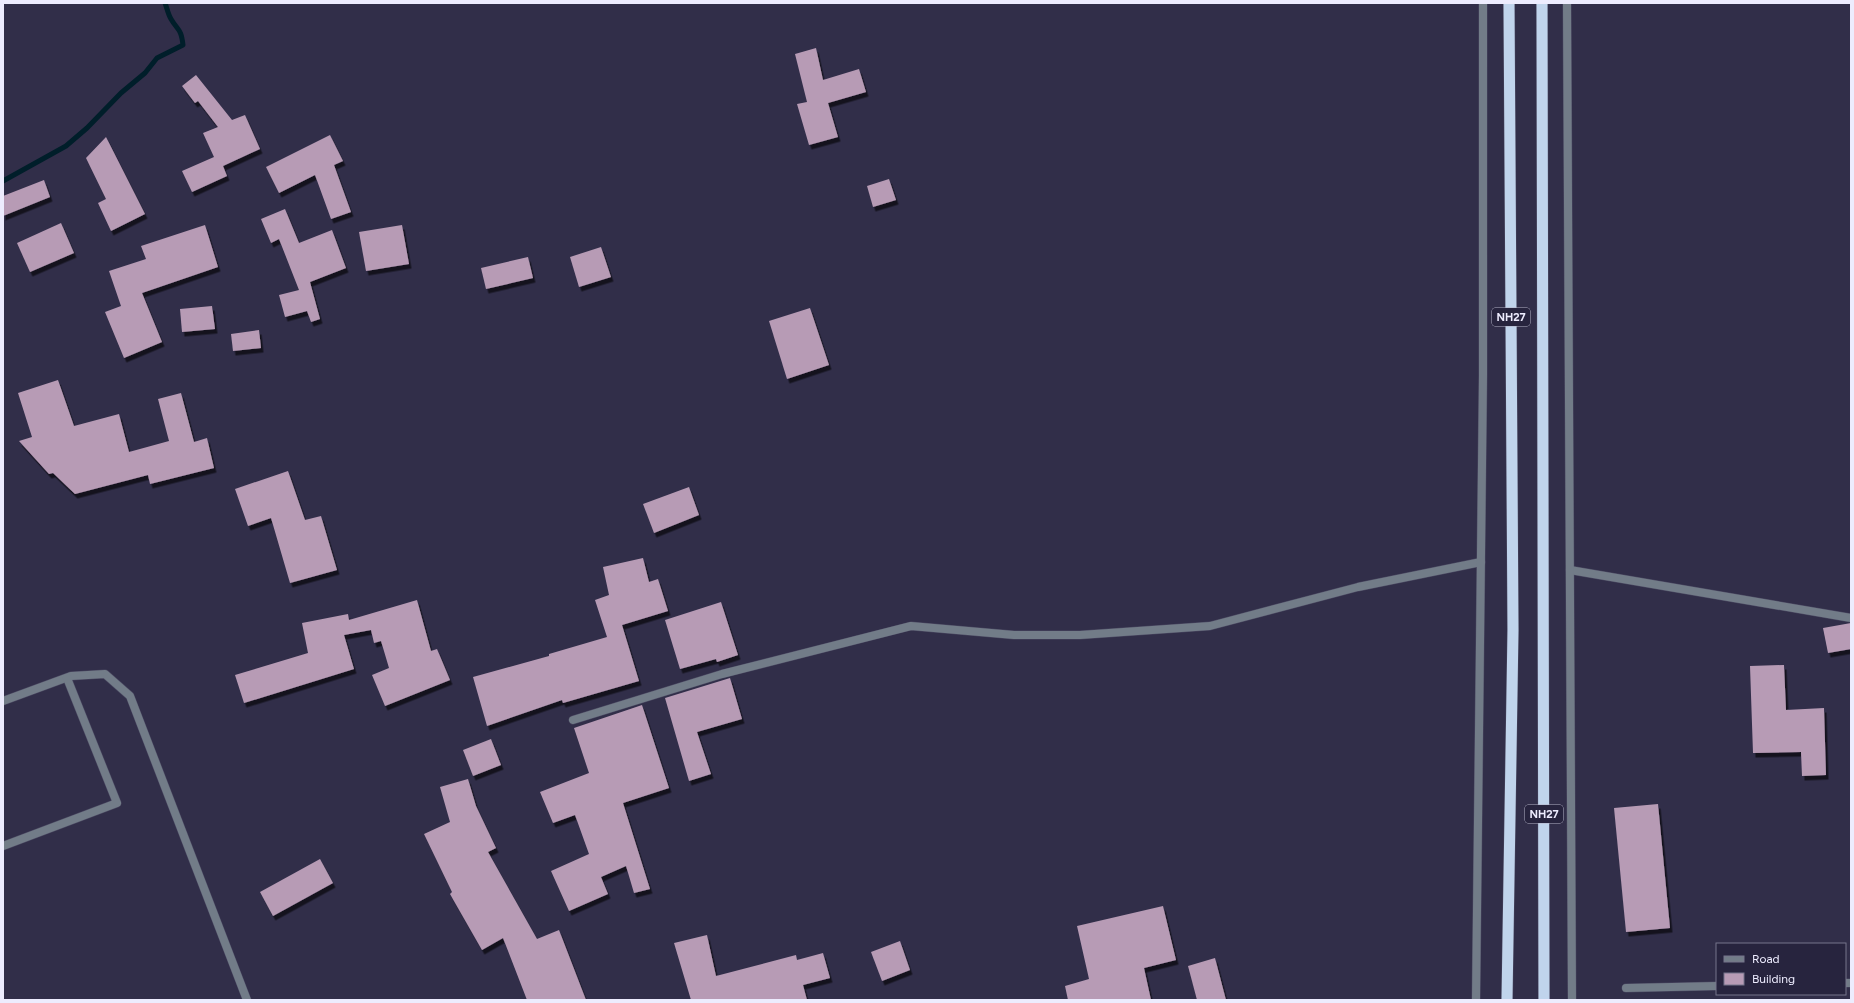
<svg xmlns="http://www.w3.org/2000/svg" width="1854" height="1003" viewBox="0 0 1854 1003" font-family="Figtree,sans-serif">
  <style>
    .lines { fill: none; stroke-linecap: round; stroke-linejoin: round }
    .stream { stroke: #001e2a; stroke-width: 5 }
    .building { fill: #b79bb5; filter: url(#shadow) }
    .minor-casing { stroke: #4b4962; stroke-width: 9 }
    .tertiary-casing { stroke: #4b4962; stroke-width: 9 }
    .trunk-casing { stroke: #4b4962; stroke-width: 12 }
    .minor { stroke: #727c88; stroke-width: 8 }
    .tertiary { stroke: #727c88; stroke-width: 8 }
    .trunk { stroke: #c0d4ec; stroke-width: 11 }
    .labels { text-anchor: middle; stroke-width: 4; stroke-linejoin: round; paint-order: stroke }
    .shield { fill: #27243e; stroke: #b2b0c4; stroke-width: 1 }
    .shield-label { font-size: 11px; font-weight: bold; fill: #edecfe }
  </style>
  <defs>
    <filter id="shadow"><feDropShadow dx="2.5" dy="4.5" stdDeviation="0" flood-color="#0009"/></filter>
  </defs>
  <rect width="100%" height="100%" fill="#312e49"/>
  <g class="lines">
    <path class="stream" d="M3,181L66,146L87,128L121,93L145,73L157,58L183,45C181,28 178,31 171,19C168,14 167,8 165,3"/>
  </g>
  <g class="building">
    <polygon points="816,48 823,80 859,69 866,92 828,103 838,137 809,145 797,104 807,102 795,54"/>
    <polygon points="196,75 232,120 245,115 260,149 223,166 227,176 192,192 182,171 214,157 203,133 218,127 198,101 195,103 182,86"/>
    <polygon points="330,135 343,161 334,165 351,212 331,219 315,175 279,193 266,167"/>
    <polygon points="106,137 145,214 111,231 98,203 106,199 86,158"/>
    <polygon points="889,179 896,200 873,207 867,186"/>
    <polygon points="44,180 50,197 3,216 3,196"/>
    <polygon points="285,209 299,243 332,230 346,268 310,282 320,319 311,322 307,311 285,317 279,295 299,290 279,239 271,243 261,219"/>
    <polygon points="61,223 74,253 30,272 17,243"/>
    <polygon points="205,225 218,267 142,293 162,342 124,358 105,312 121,306 109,271 146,259 141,246"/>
    <polygon points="402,225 409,264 366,271 359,232"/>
    <polygon points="601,247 611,277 579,287 570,257"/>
    <polygon points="528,257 533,278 486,289 481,268"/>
    <polygon points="212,306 215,329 182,332 180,309"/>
    <polygon points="810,308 829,365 787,379 769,321"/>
    <polygon points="259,330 261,348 233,351 231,334"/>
    <polygon points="58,380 74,426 119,414 129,452 169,441 158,399 181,393 194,442 207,438 214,468 150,484 148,475 75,494 53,473 49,474 19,441 32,437 18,393"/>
    <polygon points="288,471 305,520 321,516 337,570 290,583 271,518 248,526 235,489"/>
    <polygon points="689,487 699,515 654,533 643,504"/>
    <polygon points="643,558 649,582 658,579 668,611 622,625 639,681 563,703 562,700 487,726 473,677 549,656 549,654 607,637 595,600 609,595 603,567"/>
    <polygon points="417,600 431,651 437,649 450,680 385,706 372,675 389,668 381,641 374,643 371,630 344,635 354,669 244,703 235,675 308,653 302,623 348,614 349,620"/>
    <polygon points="721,602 738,655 717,662 716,659 680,669 665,620"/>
    <polygon points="1851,623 1851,649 1828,653 1823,628"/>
    <polygon points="1784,665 1786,710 1824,708 1826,775 1802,776 1801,752 1753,753 1750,666"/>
    <polygon points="730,678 742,719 697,732 711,774 689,781 665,698"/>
    <polygon points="642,705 669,788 623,803 650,889 634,893 626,866 601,877 608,894 569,911 551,871 589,854 575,815 553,823 540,792 589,773 574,728"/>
    <polygon points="491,739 501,765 473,776 463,750"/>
    <polygon points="468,779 476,806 496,848 488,852 537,939 559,930 586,1000 527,1000 503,938 482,950 450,894 452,892 424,834 450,822 440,787"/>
    <polygon points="1658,804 1670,928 1626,932 1614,808"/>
    <polygon points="320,859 333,883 273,916 260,892"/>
    <polygon points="1163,906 1176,960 1144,968 1151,1000 1068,1000 1065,986 1089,979 1077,926"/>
    <polygon points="707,935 716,976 796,955 797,960 823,953 830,978 803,985 807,1000 691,1000 674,943"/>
    <polygon points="900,941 910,970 882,981 871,952"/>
    <polygon points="1215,958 1226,1000 1197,1000 1188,966"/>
  </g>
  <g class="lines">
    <defs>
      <g id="minor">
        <polyline points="1570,570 1851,618"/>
        <polyline points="3,701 71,676 105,674 130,696 247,1000"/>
        <polyline points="573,720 722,674 911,626 1014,635 1080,635 1210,626 1358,587 1481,562"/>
        <polyline points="3,846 117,803 67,678"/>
        <polyline points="1845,983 1851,983"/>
        <polyline points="1626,988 1717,986"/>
      </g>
      <g id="tertiary">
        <polyline points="1567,3 1572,1000"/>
        <polyline points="1476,1000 1483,375 1483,3"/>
      </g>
      <g id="trunk">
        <polyline points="1542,3 1544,1000"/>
        <polyline points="1507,1000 1513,630 1509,3"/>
      </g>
    </defs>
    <use href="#minor" class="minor-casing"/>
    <use href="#tertiary" class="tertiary-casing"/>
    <use href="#trunk" class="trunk-casing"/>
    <use href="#minor" class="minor"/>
    <use href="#tertiary" class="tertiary"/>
    <use href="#trunk" class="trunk"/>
  </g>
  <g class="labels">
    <g class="shield">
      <rect x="1492" y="308" width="38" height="18" rx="3"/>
      <rect x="1525" y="805" width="38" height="18" rx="3"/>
    </g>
    <g class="shield-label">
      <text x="1511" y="321">NH27</text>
      <text x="1544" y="818">NH27</text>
    </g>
  </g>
  <rect width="1854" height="1003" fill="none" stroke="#edecfe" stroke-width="8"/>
  <rect x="1716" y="943" width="130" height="52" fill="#27243e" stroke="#76748b"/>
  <rect x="1724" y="956" width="20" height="6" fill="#727c88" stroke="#76748b"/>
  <text x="1752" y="963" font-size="12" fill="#edecfe">Road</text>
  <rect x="1724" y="973" width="20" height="12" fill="#b79bb5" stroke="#76748b"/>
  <text x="1752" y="983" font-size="12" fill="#edecfe">Building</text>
</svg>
